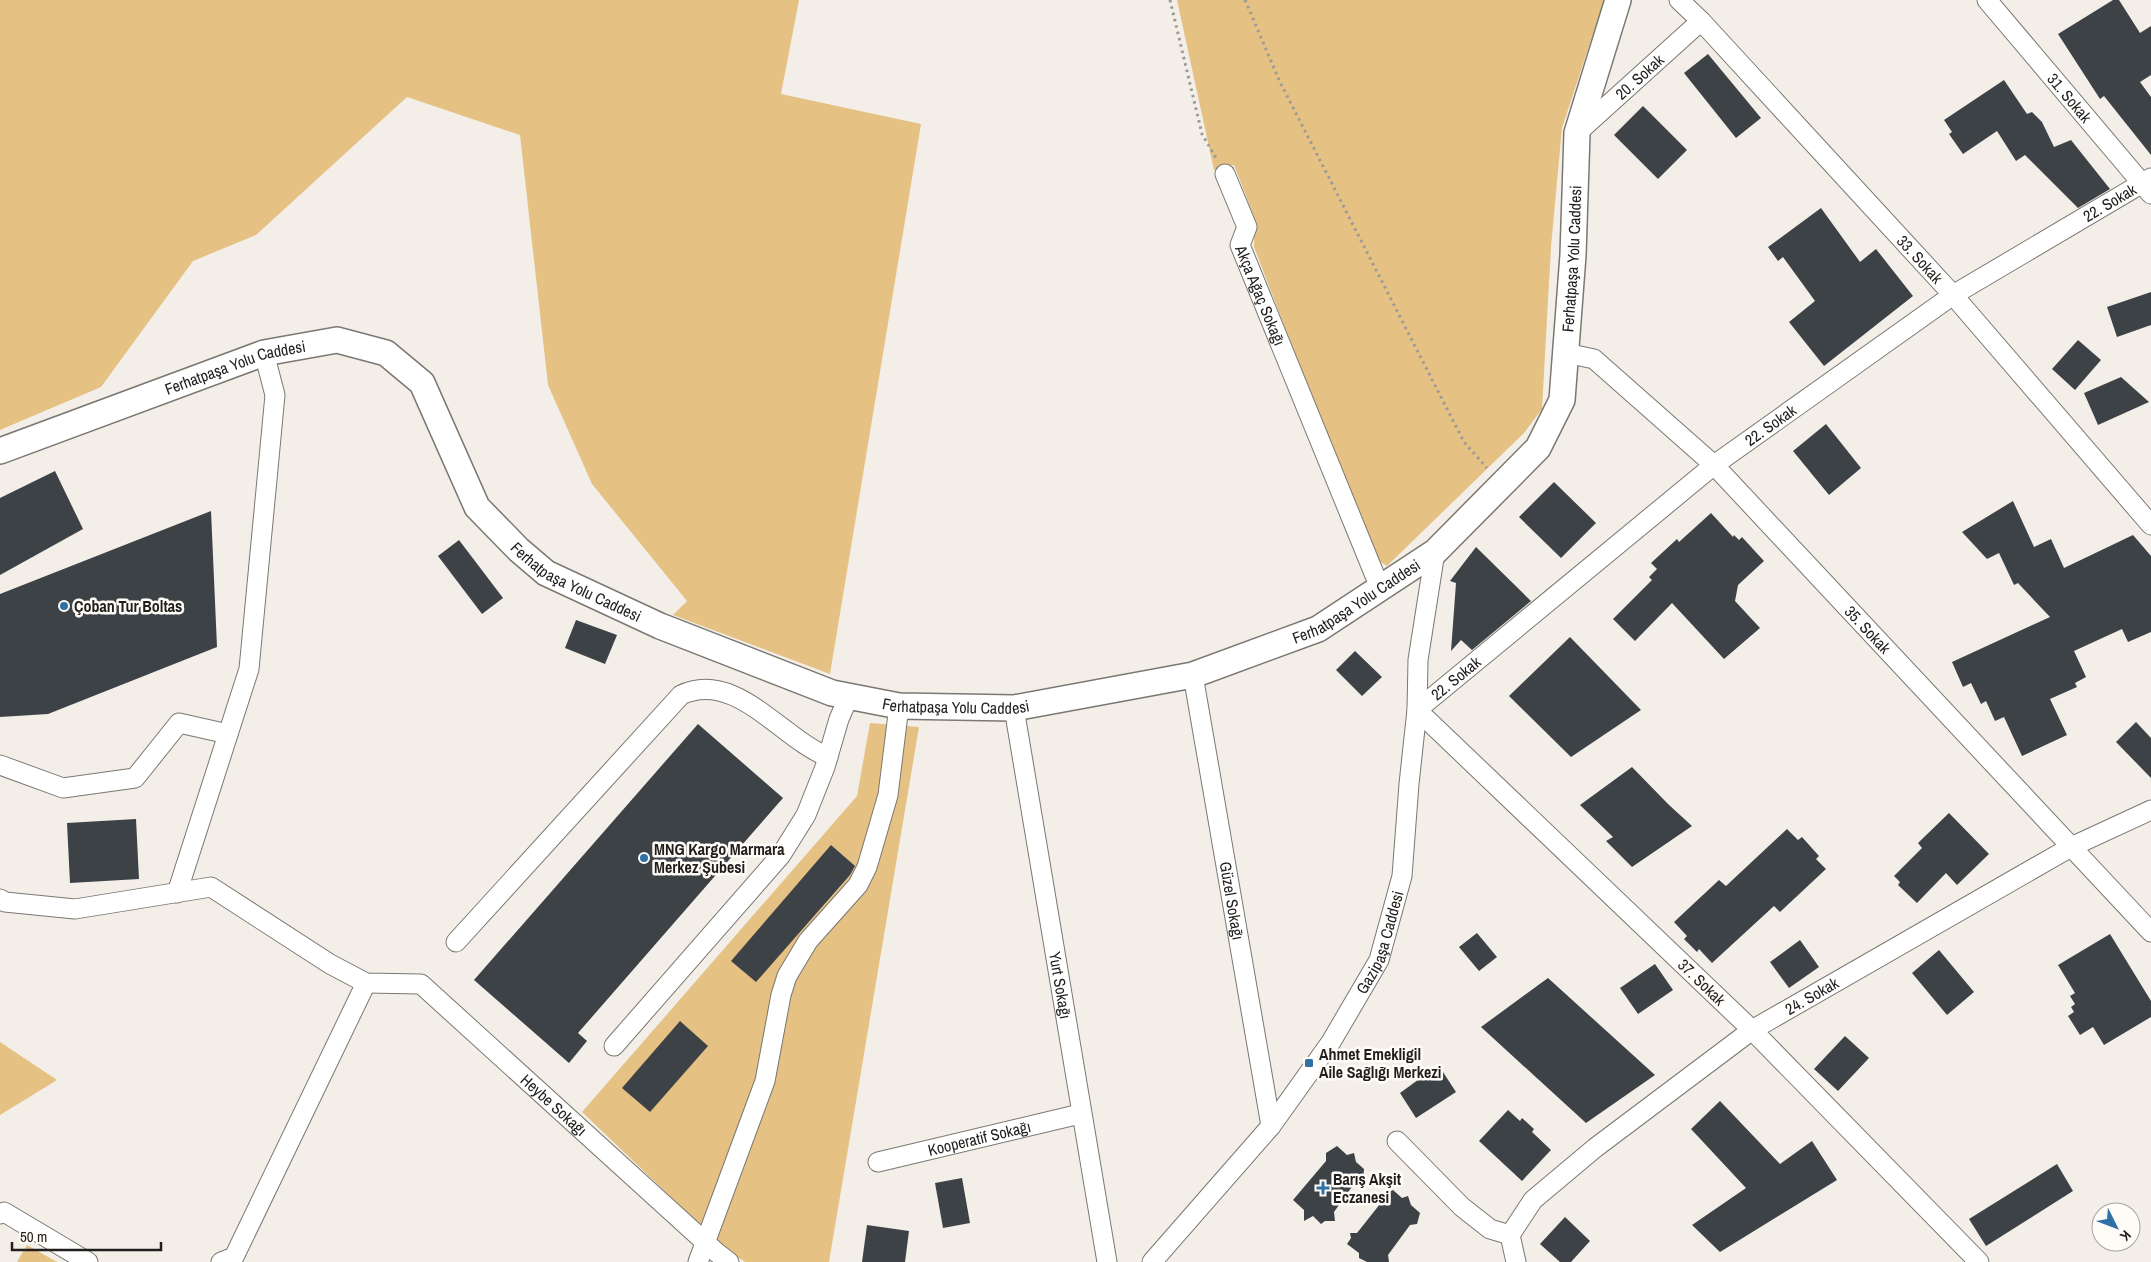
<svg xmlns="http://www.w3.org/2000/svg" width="2151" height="1262" viewBox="0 0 2151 1262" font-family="'Archivo Narrow',sans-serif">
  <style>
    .green { fill: #e5c184 }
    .building { fill: #3d4247 }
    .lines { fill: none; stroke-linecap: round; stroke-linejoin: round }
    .minor-casing { stroke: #7b7771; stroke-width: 21 }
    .major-casing { stroke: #7b7771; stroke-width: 28 }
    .path { stroke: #9d9a95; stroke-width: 3; stroke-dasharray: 2.5 4; stroke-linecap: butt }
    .minor { stroke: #fff; stroke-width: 19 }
    .major { stroke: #fff; stroke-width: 25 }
    .poi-dot { fill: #2f70a6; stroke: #fffcf8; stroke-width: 2 }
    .labels { text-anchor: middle; stroke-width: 5; stroke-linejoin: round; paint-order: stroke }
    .street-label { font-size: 16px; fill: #211f1d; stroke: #fffcf8 }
    .poi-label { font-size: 16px; font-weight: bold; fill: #211f1d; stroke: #fffcf8; text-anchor: start }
  </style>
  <rect width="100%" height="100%" fill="#f3efe8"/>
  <g class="green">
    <polygon points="0,0 799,0 781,94 921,124 830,674 673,615 687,601 592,484 548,385 520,135 407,97 256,235 193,261 101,387 0,430"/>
    <polygon points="1177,0 1604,0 1562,128 1551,247 1542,409 1524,433 1387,566 1373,557 1254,247 1254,217 1234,165 1214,170"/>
    <polygon points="870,723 919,727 829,1262 745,1262 721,1245 582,1112 857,796"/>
    <polygon points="0,1042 57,1080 0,1115"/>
    <polygon points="27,1245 57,1262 17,1262"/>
  </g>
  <g class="building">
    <polygon points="2113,0 2119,0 2140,33 2151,26 2151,75 2140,82 2151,97 2151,155 2104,96 2100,99 2058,34"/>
    <polygon points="1708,54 1761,118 1736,138 1684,73"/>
    <polygon points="2004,80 2027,114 2032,112 2042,122 2054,147 2071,140 2110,189 2078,208 2025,155 2016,161 1997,131 1963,154 1949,134 1952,132 1944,120"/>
    <polygon points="1643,106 1687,150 1658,179 1614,135"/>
    <polygon points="1821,208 1860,262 1876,249 1913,296 1824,366 1789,322 1815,301 1783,257 1778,261 1768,247"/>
    <polygon points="2151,292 2151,325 2117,337 2107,307"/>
    <polygon points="2078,340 2101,360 2075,390 2052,369"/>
    <polygon points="2121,377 2149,402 2098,425 2084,393"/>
    <polygon points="1826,424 1861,468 1829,495 1793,451"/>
    <polygon points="55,471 83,529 0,575 0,498"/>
    <polygon points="1554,482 1596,523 1561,558 1519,517"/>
    <polygon points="2013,501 2034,547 2051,539 2064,568 2133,535 2151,556 2151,632 2128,642 2122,629 2074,651 2086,677 2075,683 2077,687 2050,699 2067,735 2022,756 2004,717 1995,721 1986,701 1981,704 1971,683 1963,687 1952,662 2050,617 2018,583 2014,585 1999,553 1987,559 1962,532"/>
    <polygon points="211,511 217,647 48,714 0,717 0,594"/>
    <polygon points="1711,513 1733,537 1734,535 1739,540 1742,537 1764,561 1738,585 1735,601 1760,628 1724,659 1672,603 1635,641 1613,619 1652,580 1649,577 1657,569 1651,563 1677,539 1679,542"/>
    <polygon points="459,540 503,598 482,614 438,556"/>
    <polygon points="1476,547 1531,601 1472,650 1461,640 1451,651 1456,583 1450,581"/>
    <polygon points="576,620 617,635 605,664 565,648"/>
    <polygon points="1570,637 1641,710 1571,757 1509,696"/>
    <polygon points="1355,651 1382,677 1362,696 1336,670"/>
    <polygon points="2136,722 2151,738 2151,778 2116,742"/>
    <polygon points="698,724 783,798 578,1033 587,1041 569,1063 474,980"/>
    <polygon points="1632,767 1668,804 1692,826 1632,867 1606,841 1613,837 1580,805"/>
    <polygon points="1949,813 1989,854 1957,885 1946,873 1917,903 1898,885 1900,882 1894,876 1922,848 1918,843"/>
    <polygon points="136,819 139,879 70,883 67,823"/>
    <polygon points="1787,829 1798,840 1802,837 1819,856 1816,859 1826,869 1780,912 1774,906 1712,963 1699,949 1697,952 1684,939 1687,936 1674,922 1719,880 1726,886"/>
    <polygon points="831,845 855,866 850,875 756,982 731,961"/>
    <polygon points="1477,933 1497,957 1479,971 1459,947"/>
    <polygon points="2110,934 2151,1001 2151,1017 2104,1045 2093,1027 2080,1035 2068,1016 2074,1012 2071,1007 2075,1004 2070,996 2075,993 2058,965"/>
    <polygon points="1800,940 1819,967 1789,988 1770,962"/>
    <polygon points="1939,950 1974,992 1947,1015 1912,973"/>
    <polygon points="1655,964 1673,990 1638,1014 1620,988"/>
    <polygon points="1548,978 1655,1075 1586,1123 1481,1027"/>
    <polygon points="680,1021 708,1046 650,1112 622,1088"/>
    <polygon points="1845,1036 1869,1058 1838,1091 1814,1069"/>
    <polygon points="1433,1069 1435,1073 1441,1069 1456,1092 1416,1118 1400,1093"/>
    <polygon points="1720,1101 1780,1164 1812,1141 1837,1180 1720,1252 1692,1225 1746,1188 1691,1129"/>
    <polygon points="1508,1110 1520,1121 1522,1118 1534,1129 1532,1132 1551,1150 1522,1181 1479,1141"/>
    <polygon points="1337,1146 1347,1155 1354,1153 1356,1162 1364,1169 1363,1181 1356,1181 1334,1212 1335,1221 1325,1221 1321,1224 1313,1216 1304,1221 1304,1210 1293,1200 1326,1161 1326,1153"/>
    <polygon points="2057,1164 2073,1191 1986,1246 1969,1219"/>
    <polygon points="962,1178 970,1223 943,1228 935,1183"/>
    <polygon points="1393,1190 1402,1198 1408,1196 1411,1205 1420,1213 1417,1224 1410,1225 1388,1255 1389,1262 1367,1262 1359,1258 1359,1253 1347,1244 1351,1238 1350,1233 1357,1233 1380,1204 1380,1196"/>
    <polygon points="1565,1217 1590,1241 1571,1262 1560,1262 1540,1244"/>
    <polygon points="867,1225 909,1231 905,1262 862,1262"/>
  </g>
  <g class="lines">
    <defs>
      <g id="minor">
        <path id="s1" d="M1679,0L1701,21L1953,295L2151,525"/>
        <path id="s2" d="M1987,0L2151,194"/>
        <path id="s3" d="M1577,133L1701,21"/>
        <path id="s4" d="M1225,174L1247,227L1240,245L1380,588"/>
        <path id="s5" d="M1566,353L1594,359L1714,465L2151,932"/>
        <path id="s6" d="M1193,675L1271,1126"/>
        <path id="s7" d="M1014,708L1107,1262"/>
        <polyline points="0,765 63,788 135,778 179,723 228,734"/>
        <polyline points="177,893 249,669 275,395 264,353"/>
        <path id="s8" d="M0,899L5,902L75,909L211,887L330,964L366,983L421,984L716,1252L729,1262"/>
        <path d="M456,942L681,695C735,669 782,739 828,757"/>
        <polyline points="614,1046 781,855 806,815 825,767 839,719 849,696"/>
        <polyline points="1397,1141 1462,1207 1490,1229 1510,1235"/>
        <path id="s9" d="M878,1162L1080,1114"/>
        <polyline points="0,1214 4,1212 88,1262"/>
        <path id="s10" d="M1510,1235L1533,1200L1595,1148L1752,1030L2071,847L2151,810"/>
        <polyline points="1510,1235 1516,1262"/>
        <polyline points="221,1262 234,1257 366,983"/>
        <polyline points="698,1262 765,1081 781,995 787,976 808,941 858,885 867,867 888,795 899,706"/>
        <path id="s11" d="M1152,1262L1271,1126L1331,1042L1379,960L1402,876L1409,784L1417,710L1418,660L1435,552"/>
        <path id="s12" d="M1979,1262L1752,1030L1417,710L1714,465L1953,295L2151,178"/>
      </g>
      <g id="major">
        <path id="s13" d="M0,451L264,353L337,340L386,353L422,383L477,507L519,550L546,573L660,626L832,693L899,706L1014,708L1193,675L1318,629L1435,552L1538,448L1562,400L1573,255L1577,133L1618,0"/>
      </g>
    </defs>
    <use href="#minor" class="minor-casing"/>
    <use href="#major" class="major-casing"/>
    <g class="path">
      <polyline points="1170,0 1202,134 1216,158"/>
      <polyline points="1245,0 1280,82 1464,442 1487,468"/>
    </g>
    <use href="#minor" class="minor"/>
    <use href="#major" class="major"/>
  </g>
  <g class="poi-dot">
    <circle cx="64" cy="606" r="5"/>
    <circle cx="644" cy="858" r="5"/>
    <rect x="1304" y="1058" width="10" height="10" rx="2.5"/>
    <path d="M1320.5 1180.5h5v5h5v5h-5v5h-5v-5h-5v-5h5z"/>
  </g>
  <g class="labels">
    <g class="street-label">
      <text dy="6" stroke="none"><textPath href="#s3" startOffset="84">20. Sokak</textPath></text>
      <text dy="6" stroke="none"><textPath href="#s2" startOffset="128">31. Sokak</textPath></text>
      <text dy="6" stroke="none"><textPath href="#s12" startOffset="1648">22. Sokak</textPath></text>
      <text dy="6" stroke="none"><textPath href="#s13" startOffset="1975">Ferhatpaşa Yolu Caddesi</textPath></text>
      <text dy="6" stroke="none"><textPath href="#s1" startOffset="354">33. Sokak</textPath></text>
      <text dy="6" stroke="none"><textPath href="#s4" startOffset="131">Akça Ağaç Sokağı</textPath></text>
      <text dy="6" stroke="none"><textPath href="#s13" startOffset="250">Ferhatpaşa Yolu Caddesi</textPath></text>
      <text dy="6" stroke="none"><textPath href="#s12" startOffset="1242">22. Sokak</textPath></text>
      <text dy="6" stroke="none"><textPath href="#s13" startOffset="715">Ferhatpaşa Yolu Caddesi</textPath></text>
      <text dy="6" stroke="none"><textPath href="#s13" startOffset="1540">Ferhatpaşa Yolu Caddesi</textPath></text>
      <text dy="6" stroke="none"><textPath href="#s5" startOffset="414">35. Sokak</textPath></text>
      <text dy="6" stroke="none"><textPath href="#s12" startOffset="838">22. Sokak</textPath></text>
      <text dy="6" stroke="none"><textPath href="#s13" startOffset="1120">Ferhatpaşa Yolu Caddesi</textPath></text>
      <text dy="6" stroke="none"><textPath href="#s6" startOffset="229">Güzel Sokağı</textPath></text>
      <text dy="6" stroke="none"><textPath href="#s11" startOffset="396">Gazipaşa Caddesi</textPath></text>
      <text transform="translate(1702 982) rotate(44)" y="6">37. Sokak</text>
      <text dy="6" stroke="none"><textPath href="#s7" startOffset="281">Yurt Sokağı</textPath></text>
      <text dy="6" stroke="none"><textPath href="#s10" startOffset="388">24. Sokak</textPath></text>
      <text dy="6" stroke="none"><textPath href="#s8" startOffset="631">Heybe Sokağı</textPath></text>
      <text dy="6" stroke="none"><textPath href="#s9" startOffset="104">Kooperatif Sokağı</textPath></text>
    </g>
    <g class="poi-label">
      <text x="74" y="612">Çoban Tur Boltas</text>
      <text x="654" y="855">MNG Kargo Marmara<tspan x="654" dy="18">Merkez Şubesi</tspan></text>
      <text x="1319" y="1060">Ahmet Emekligil<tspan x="1319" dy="18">Aile Sağlığı Merkezi</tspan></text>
      <text x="1333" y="1185">Barış Akşit<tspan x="1333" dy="18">Eczanesi</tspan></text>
    </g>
  </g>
  <g transform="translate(2116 1227) rotate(132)"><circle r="24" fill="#fffcf8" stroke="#a6a4a0"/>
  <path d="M0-4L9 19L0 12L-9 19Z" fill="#2f70a6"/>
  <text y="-8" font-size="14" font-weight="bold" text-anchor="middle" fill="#211f1d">K</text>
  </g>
  <path d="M12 1242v8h149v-8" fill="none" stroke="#211f1d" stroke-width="2.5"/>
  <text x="20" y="1242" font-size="15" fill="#211f1d" stroke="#fffcf8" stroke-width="4" paint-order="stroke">50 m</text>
</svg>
